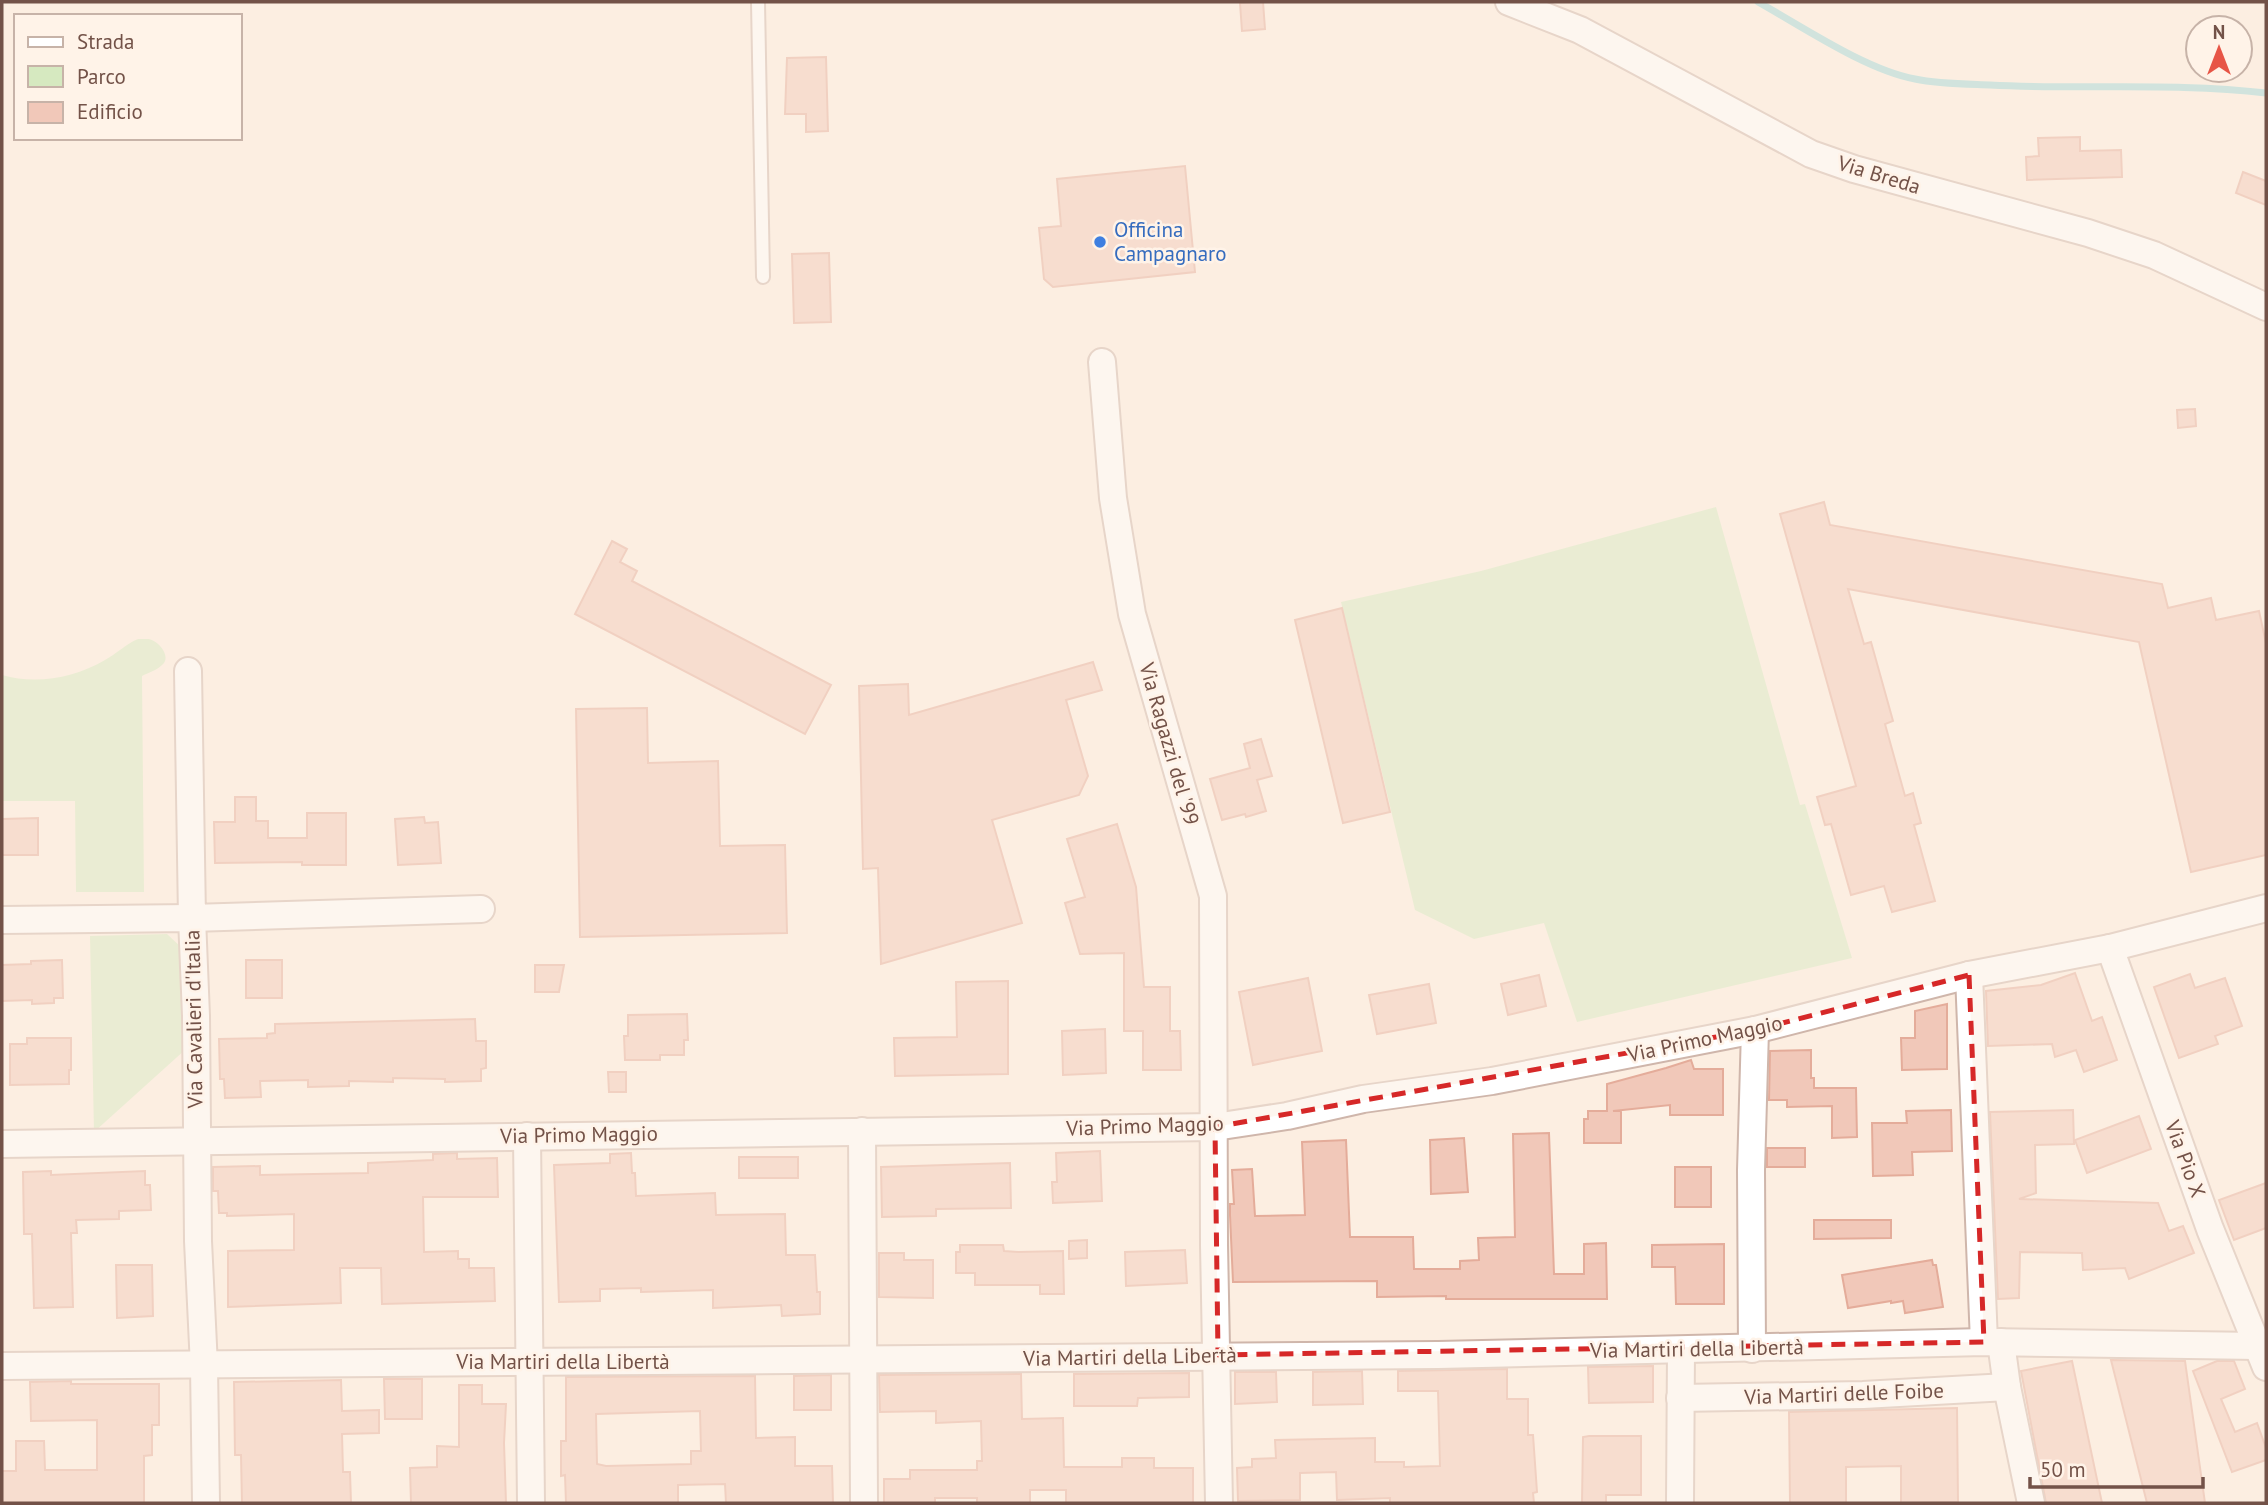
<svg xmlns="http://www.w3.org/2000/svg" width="2268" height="1505" viewBox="0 0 2268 1505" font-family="'PT Sans',sans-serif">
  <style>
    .green { fill: #d6e9c0 }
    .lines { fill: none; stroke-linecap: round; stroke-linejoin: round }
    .stream { stroke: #9dd6d7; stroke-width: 7 }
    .building { fill: #f1c8b9; stroke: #e4ac9a; stroke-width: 2; fill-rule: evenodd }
    .service-casing { stroke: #cfb6ab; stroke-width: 16 }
    .minor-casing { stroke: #cfb6ab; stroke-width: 30 }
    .service { stroke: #fff; stroke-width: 12 }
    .minor { stroke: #fff; stroke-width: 26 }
    .marked { fill: none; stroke: #d62828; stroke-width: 5; stroke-dasharray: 14 9; stroke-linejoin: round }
    .shop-dot { fill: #3f7fe0; stroke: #fff3e8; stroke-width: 2.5 }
    .labels { text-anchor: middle; stroke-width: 5; stroke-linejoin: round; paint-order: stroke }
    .street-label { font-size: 21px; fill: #735248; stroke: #fff3e8 }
    .shop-label { font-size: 21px; fill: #366cbe; stroke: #fff3e8; text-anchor: start }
  </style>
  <rect width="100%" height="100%" fill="#fceee1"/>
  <g class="green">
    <polygon points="1716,507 1800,805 1805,804 1852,958 1577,1022 1544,923 1474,939 1415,910 1341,602 1481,571"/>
    <path d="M138,639C141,639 145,639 149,639C159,641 172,657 162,665C157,670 148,673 142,676L144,892H76L75,801H2V675C36,685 74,678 105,660C116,654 126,644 138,639Z"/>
    <polygon points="167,934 183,949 186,1049 94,1132 90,936"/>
  </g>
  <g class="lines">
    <path class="stream" d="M1758,2C1803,27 1866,70 1915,79C1939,84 1965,84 1990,85C2082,90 2174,82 2266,93"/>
  </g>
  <g class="building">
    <polygon points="1251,2 1263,2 1265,29 1242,31 1240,3"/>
    <polygon points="826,57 828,131 806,132 806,114 785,114 787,58"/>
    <polygon points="2080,137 2080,151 2121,150 2122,177 2027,180 2026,157 2039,156 2038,138"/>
    <polygon points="1185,166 1195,272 1053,287 1044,279 1039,228 1061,226 1057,179"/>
    <polygon points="2243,172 2266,181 2266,205 2236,193"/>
    <polygon points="829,253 831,322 794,323 792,254"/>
    <polygon points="2195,409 2196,426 2178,428 2177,410"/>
    <polygon points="1824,502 1830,525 2162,584 2168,608 2211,598 2216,620 2259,611 2266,643 2266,855 2191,872 2139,642 1848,589 1864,644 1871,642 1893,721 1885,724 1905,796 1913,793 1921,823 1914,825 1935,901 1892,912 1884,886 1851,895 1831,824 1825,825 1817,797 1856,786 1780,514"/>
    <polygon points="612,541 627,549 620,562 637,571 632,581 831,685 805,734 575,614"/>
    <polygon points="1342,608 1390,812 1343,823 1295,620"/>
    <polygon points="1093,662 1102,690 1066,700 1088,776 1079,795 992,820 1022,923 881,964 878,868 863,869 859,686 908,684 909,715"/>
    <polygon points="647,708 648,763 718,761 720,846 785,845 787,933 580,937 576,709"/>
    <polygon points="1261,739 1272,776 1257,780 1266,811 1246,817 1245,814 1222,820 1210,779 1250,768 1244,744"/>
    <polygon points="235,797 256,797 256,821 268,821 268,838 307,838 307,813 346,813 346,865 302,865 302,862 215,863 214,822 235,822"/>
    <polygon points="424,817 425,823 438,822 441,863 398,865 395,819"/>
    <polygon points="38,818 38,855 2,855 2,819"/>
    <polygon points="1117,824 1136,887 1144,987 1170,987 1170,1031 1180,1031 1181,1070 1143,1070 1143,1031 1124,1031 1124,953 1080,954 1065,903 1085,897 1067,839"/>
    <polygon points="62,960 63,998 54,998 54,1003 32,1004 32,1000 2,1001 2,965 31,964 31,961"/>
    <rect x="246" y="960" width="36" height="38"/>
    <polygon points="535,965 564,965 559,992 535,992"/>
    <polygon points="2075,973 2092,1021 2102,1017 2117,1060 2084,1072 2076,1050 2055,1057 2052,1044 1988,1046 1986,991 2041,985"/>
    <polygon points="2190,974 2195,988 2225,978 2242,1026 2215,1036 2218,1044 2179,1058 2154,987"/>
    <polygon points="1539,975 1546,1006 1508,1015 1501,984"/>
    <polygon points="1308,978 1322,1051 1253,1065 1239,992"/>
    <polygon points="1008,981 1008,1074 895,1076 894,1038 957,1037 956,982"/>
    <polygon points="1429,984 1436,1023 1377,1034 1369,995"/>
    <polygon points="1947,1004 1947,1069 1902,1070 1901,1038 1915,1038 1915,1011"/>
    <polygon points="687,1014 688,1040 684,1040 684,1055 660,1055 660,1060 625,1060 624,1036 628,1036 628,1015"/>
    <polygon points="475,1019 476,1041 486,1041 486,1068 481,1069 481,1081 445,1082 445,1079 393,1078 393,1082 349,1081 349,1086 308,1087 308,1080 260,1081 261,1097 225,1098 224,1079 220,1079 219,1039 267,1038 267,1034 275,1033 275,1024"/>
    <polygon points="1105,1029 1106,1073 1063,1075 1062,1031"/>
    <polygon points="27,1038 71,1038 71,1070 69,1070 69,1084 10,1085 10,1044 27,1044"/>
    <polygon points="1811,1050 1811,1078 1814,1078 1814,1088 1856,1088 1857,1137 1832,1138 1832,1106 1787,1107 1787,1100 1769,1100 1770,1051"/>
    <polygon points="1691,1060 1694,1069 1723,1069 1723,1115 1670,1115 1670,1105 1613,1111 1621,1111 1621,1143 1584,1143 1584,1119 1588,1119 1588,1111 1607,1111 1607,1084 1666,1068"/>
    <polygon points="608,1072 626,1072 626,1092 609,1092"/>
    <polygon points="1951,1110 1952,1151 1912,1152 1913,1175 1873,1176 1872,1123 1907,1123 1906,1111"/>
    <polygon points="2073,1110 2074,1144 2035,1145 2036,1193 2019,1199 2158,1203 2169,1231 2183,1226 2194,1253 2129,1279 2125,1268 2083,1270 2082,1253 2020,1252 2019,1298 1998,1299 1990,1112"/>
    <polygon points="2139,1116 2151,1149 2087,1173 2075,1140"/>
    <polygon points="1549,1133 1554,1274 1584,1274 1584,1244 1606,1243 1607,1299 1446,1299 1446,1296 1377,1297 1377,1281 1233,1282 1230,1215 1230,1204 1234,1204 1232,1170 1252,1169 1255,1216 1305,1215 1302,1142 1346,1140 1350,1237 1413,1237 1414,1269 1460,1269 1460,1261 1479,1260 1478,1238 1515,1237 1513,1134"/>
    <polygon points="1464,1138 1468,1192 1431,1194 1430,1140"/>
    <rect x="1767" y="1148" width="38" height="19"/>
    <polygon points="1100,1151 1102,1201 1053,1203 1052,1182 1057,1182 1056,1153"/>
    <polygon points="457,1153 457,1159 497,1158 498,1197 423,1197 424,1252 458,1251 458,1259 469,1259 469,1268 494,1268 495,1301 382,1304 381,1268 340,1268 341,1303 228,1307 228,1251 294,1250 294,1214 227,1216 227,1213 219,1213 218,1191 213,1191 213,1167 260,1166 260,1175 368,1173 368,1163 433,1160 433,1154"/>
    <polygon points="631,1153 632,1173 635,1173 636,1196 715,1193 716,1215 785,1214 786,1255 815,1255 817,1292 820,1292 820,1314 782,1316 781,1305 713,1308 713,1290 641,1292 641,1288 600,1289 600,1301 559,1302 554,1165 610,1163 610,1154"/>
    <rect x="739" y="1157" width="59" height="21"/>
    <polygon points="1010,1163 1011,1208 936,1209 936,1216 882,1217 881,1167"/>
    <rect x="1675" y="1167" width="36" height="40"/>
    <polygon points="51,1171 51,1175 145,1171 145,1185 150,1185 151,1210 119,1211 119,1219 76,1220 77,1233 71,1233 73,1307 34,1308 32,1234 24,1234 23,1172"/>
    <polygon points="2266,1183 2266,1228 2234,1240 2219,1200"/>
    <polygon points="1814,1220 1891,1220 1891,1238 1814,1239"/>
    <polygon points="1087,1240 1087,1258 1069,1259 1069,1241"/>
    <polygon points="1724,1244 1724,1304 1676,1304 1675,1267 1652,1267 1652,1245"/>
    <polygon points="960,1245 1003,1245 1004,1251 1018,1252 1063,1251 1064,1294 1040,1294 1040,1285 975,1285 975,1273 956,1273 956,1252 960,1252"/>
    <polygon points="1185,1250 1187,1283 1126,1286 1125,1252"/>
    <polygon points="879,1253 904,1253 904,1260 933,1260 933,1298 879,1297"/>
    <polygon points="1932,1260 1933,1265 1936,1265 1943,1307 1905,1313 1903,1301 1891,1303 1891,1301 1848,1308 1842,1275"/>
    <polygon points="116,1265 152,1265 153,1316 117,1318"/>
    <polygon points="2111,1360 2185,1361 2205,1503 2147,1503"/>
    <polygon points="2072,1361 2102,1503 2046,1503 2021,1371"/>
    <polygon points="2217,1361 2234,1361 2245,1389 2221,1399 2235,1432 2257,1423 2266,1448 2266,1460 2232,1472 2193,1371"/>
    <polygon points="1653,1366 1653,1402 1589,1403 1588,1367"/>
    <polygon points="1507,1369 1507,1399 1528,1399 1528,1435 1533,1435 1537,1492 1533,1493 1534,1503 1390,1503 1390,1498 1337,1500 1336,1472 1300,1473 1300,1500 1238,1501 1237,1468 1252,1467 1252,1459 1276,1458 1275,1440 1375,1438 1375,1462 1404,1462 1404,1467 1440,1466 1438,1391 1398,1391 1398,1371"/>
    <polygon points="1362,1371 1363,1404 1313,1405 1313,1372"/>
    <polygon points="1235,1372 1276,1372 1277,1402 1235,1404"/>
    <polygon points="1189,1373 1189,1397 1138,1398 1137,1406 1074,1406 1074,1374"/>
    <polygon points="1021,1374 1022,1419 1063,1418 1064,1467 1122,1467 1122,1458 1154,1458 1154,1468 1193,1468 1193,1503 1066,1503 1066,1490 1030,1490 1030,1503 977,1503 977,1498 935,1498 935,1503 884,1503 884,1479 910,1479 910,1470 977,1470 977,1461 982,1461 981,1421 936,1423 936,1411 880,1412 879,1375"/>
    <polygon points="831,1375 831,1410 794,1410 794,1376"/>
    <path d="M755,1376L756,1438L795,1437V1466H832L833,1503H726L725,1484L678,1485V1503H566L565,1475L561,1476V1441H566V1377ZM700,1411L701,1451H691V1464L606,1466L597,1464L596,1414Z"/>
    <polygon points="384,1379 422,1379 422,1419 385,1419"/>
    <polygon points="341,1380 342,1411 379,1410 379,1433 342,1434 343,1472 350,1472 351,1503 242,1503 241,1455 235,1455 234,1382"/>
    <polygon points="71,1381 71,1384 159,1384 159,1425 152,1425 152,1455 144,1456 144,1503 2,1503 2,1471 16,1471 16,1441 44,1441 45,1470 97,1470 97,1420 31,1421 30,1382"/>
    <polygon points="459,1385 482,1385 482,1404 506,1404 504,1443 506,1503 411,1503 410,1468 437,1467 437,1446 459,1447"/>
    <polygon points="1957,1408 1958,1502 1901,1503 1901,1466 1846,1467 1846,1503 1790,1503 1789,1412"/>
    <polygon points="1589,1436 1641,1436 1641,1495 1606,1495 1606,1503 1582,1503 1583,1437"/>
  </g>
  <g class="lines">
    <defs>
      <polyline id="service" points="758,2 763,277"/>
      <g id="minor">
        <polyline points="1509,2 1580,30 1811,154 1854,169 2088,233 2154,255 2266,307"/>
        <polyline points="1102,362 1113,498 1132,614 1213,896 1214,1245 1219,1503"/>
        <polyline points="188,671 192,918 481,909"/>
        <polyline points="2,920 192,918 196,1016 198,1241 204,1366 206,1503"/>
        <polyline points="2110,948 2210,1229 2266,1367"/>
        <polyline points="1969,975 1984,1342"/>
        <polyline points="862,1131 864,1503"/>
        <polyline points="527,1136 531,1503"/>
        <polyline points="2,1144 1215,1127 1287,1116 1363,1099 1492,1081 1755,1030 1969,975 2110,948 2266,908"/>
        <polyline points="2001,1342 2007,1387 2031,1503"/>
        <polyline points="1752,1349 1751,1170 1755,1030"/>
        <polyline points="2,1366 1438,1355 1984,1342 2258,1346"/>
        <polyline points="1680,1398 1863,1395 2007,1387"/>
        <polyline points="1680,1503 1681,1350"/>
      </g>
    </defs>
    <use href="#service" class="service-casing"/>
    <use href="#minor" class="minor-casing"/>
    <use href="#service" class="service"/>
    <use href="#minor" class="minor"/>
  </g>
  <path d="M0 0H2268V1505H0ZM1969,975L1984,1342L1218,1355L1215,1127L1755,1030Z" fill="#fceee1" fill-opacity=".55" fill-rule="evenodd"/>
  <path class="marked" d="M1969,975L1984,1342L1218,1355L1215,1127L1755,1030Z"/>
  <circle class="shop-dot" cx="1100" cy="242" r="7"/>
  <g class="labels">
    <g class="street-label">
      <text transform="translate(1879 175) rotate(17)" y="7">Via Breda</text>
      <text transform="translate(1169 744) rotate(74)" y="7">Via Ragazzi del '99</text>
      <text transform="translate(194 1019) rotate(-91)" y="7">Via Cavalieri d'Italia</text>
      <text transform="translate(1705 1039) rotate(-12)" y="7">Via Primo Maggio</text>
      <text transform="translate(1145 1126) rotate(-2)" y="7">Via Primo Maggio</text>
      <text transform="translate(579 1135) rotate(-1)" y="7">Via Primo Maggio</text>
      <text transform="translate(2185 1159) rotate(70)" y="7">Via Pio X</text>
      <text transform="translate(1697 1349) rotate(-1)" y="7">Via Martiri della Libertà</text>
      <text transform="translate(1130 1357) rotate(-1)" y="7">Via Martiri della Libertà</text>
      <text x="563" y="1369">Via Martiri della Libertà</text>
      <text transform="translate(1844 1394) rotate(-2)" y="7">Via Martiri delle Foibe</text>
    </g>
    <g class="shop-label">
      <text x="1114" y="237">Officina<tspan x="1114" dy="24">Campagnaro</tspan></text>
    </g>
  </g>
  <rect width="2268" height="1505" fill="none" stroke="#735248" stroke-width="7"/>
  <rect x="14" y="14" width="228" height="126" fill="#fff3e8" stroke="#c7b3a8" stroke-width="2"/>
  <rect x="28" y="37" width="35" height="10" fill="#ffffff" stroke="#c7b3a8" stroke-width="2"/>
  <text x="77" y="49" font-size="21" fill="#735248">Strada</text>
  <rect x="28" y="66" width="35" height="21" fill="#d6e9c0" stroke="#c7b3a8" stroke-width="2"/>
  <text x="77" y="84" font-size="21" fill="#735248">Parco</text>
  <rect x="28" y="102" width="35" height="21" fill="#f1c8b9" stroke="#c7b3a8" stroke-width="2"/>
  <text x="77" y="119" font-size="21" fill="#735248">Edificio</text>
  <g transform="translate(2219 49)"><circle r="33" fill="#fff3e8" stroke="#c7b3a8" stroke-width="2"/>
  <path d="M0-5L12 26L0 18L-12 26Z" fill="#e75546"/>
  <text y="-10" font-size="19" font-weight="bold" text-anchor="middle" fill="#735248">N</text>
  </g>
  <path d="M2030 1477v10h173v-10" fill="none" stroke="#735248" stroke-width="3.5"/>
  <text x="2040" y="1477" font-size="21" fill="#735248" stroke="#fff3e8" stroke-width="5" paint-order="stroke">50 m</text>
</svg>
